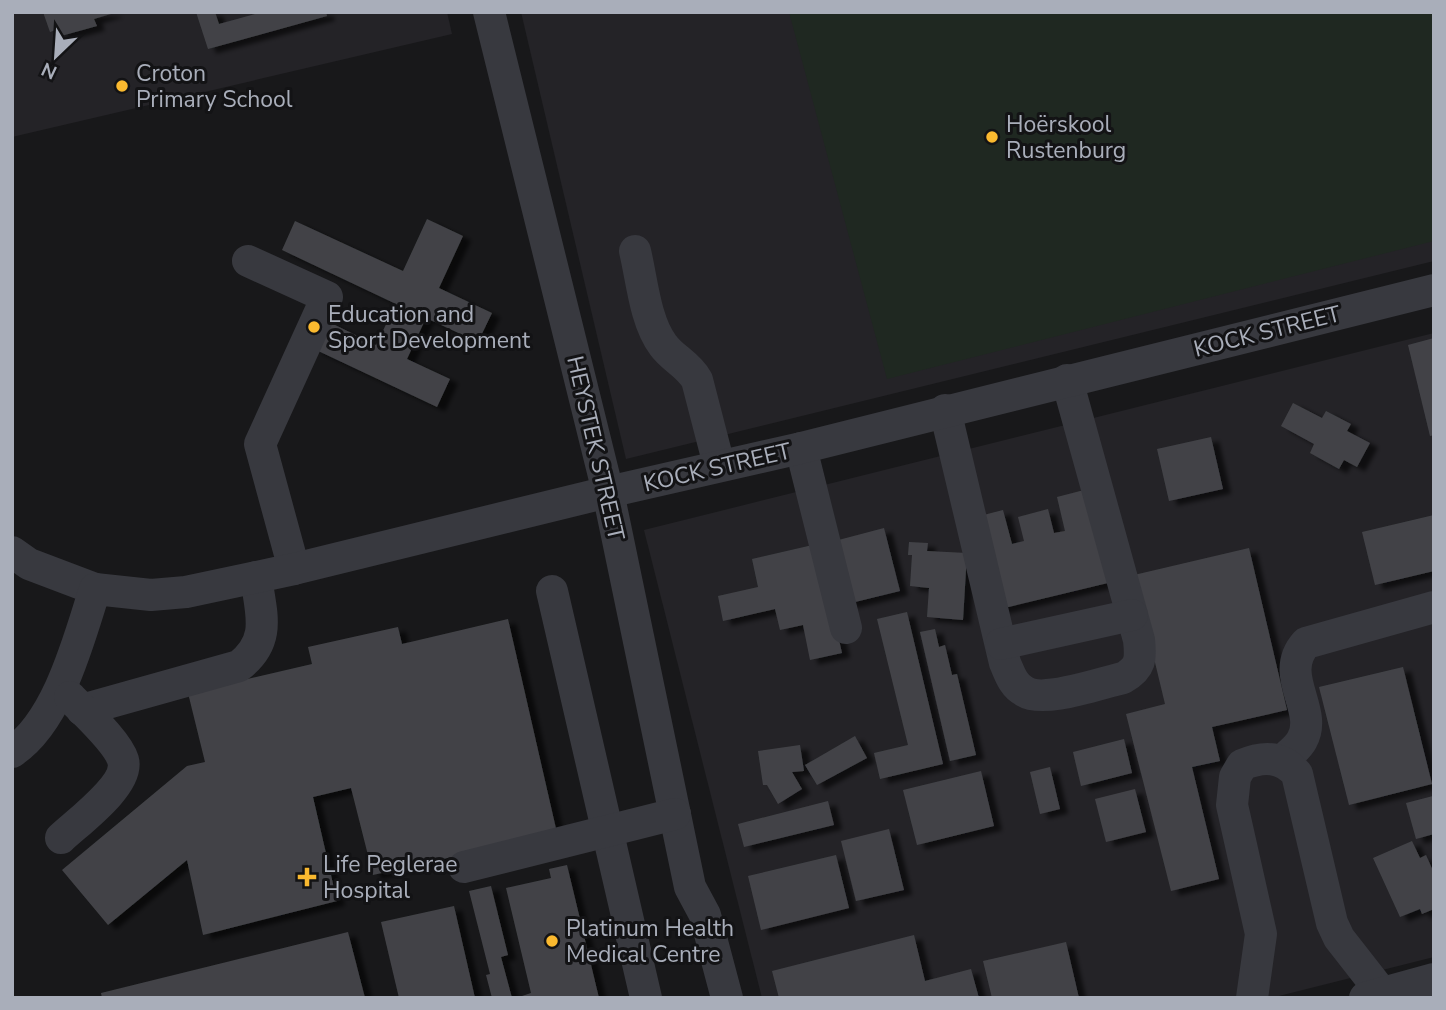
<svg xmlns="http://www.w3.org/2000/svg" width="1446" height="1010" viewBox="0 0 1446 1010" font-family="'Nunito Sans',sans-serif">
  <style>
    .built { fill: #242327 }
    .green { fill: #1f2821 }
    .building { fill: #424347; filter: url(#shadow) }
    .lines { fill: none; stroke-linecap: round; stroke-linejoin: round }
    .minor { stroke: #38393f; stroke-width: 32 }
    .poi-dot { fill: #fab92f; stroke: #131315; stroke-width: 2.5 }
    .labels { text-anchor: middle; stroke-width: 6; stroke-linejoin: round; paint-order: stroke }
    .poi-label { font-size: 23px; fill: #a9aeba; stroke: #131315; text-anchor: start }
    .street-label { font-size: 23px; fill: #a9aeba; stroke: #131315 }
  </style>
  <defs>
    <filter id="shadow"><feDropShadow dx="8" dy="4.5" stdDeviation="2" flood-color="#0009"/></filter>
  </defs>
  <rect width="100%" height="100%" fill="#18181a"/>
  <g class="built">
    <polygon points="12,12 447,12 452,34 12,137"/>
    <polygon points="521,12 1434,12 1434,261 626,459"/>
    <polygon points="1434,333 1434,957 1271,998 762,998 644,530"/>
  </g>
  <polygon class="green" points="789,12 1434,12 1434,241 887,379"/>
  <g class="building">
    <polygon points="43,12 114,12 114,13 94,19 97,26 61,36 59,29 50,32"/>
    <polygon points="196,12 215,12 219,24 262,12 326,12 327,16 208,49"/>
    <polygon points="427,219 463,236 439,288 492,313 478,342 426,318 407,359 450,379 437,407 314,349 327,321 376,345 396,304 282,250 295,221 403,271"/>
    <polygon points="1434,338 1434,435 1430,436 1408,345"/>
    <polygon points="1293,403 1322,418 1326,411 1351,424 1347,431 1370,443 1357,467 1344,460 1339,469 1310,453 1314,444 1281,426"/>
    <polygon points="1211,437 1223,489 1169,501 1157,449"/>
    <polygon points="1088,489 1112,582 996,610 972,518 1003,510 1012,544 1024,541 1018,517 1048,509 1054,533 1065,531 1057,497"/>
    <polygon points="1434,515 1434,571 1375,585 1362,532"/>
    <polygon points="884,528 900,591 847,604 831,542"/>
    <polygon points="909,542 928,543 927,551 967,553 963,620 927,617 929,588 910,586 912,555 908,555"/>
    <polygon points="817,544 842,653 810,660 803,625 780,630 775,609 723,621 718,596 758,587 752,559"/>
    <polygon points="1249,548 1287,710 1212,727 1220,761 1192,767 1219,879 1171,891 1126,714 1165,704 1134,575"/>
    <polygon points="907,612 943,764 880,779 874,753 908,745 877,619"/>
    <polygon points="508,619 557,833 373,875 351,788 313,797 337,901 203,935 187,860 108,925 62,870 187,766 205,762 188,693 312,664 308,647 398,627 402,644"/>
    <polygon points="935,629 939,647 945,645 952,675 957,674 976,755 950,761 920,632"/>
    <polygon points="1403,667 1432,784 1349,805 1319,687"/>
    <polygon points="855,736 867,758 817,785 805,765"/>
    <polygon points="1124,739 1132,773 1081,786 1073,752"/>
    <polygon points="800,745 804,771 792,772 802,789 778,804 767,785 763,785 758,751"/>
    <polygon points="1050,767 1060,809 1040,814 1030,772"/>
    <polygon points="981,771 994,826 917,845 903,790"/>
    <polygon points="1135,789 1146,832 1106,842 1095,799"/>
    <polygon points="1433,796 1434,834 1416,839 1406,803"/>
    <polygon points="828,801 834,825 744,847 738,824"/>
    <polygon points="889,829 904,890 856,901 841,841"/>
    <polygon points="1412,841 1420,858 1426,855 1434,873 1434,909 1422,914 1420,909 1400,917 1373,858"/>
    <polygon points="836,855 849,908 761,930 748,876"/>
    <polygon points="567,865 599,998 516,998 531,993 506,888 551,878 549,869"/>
    <polygon points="491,886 508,955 501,957 512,998 492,998 486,975 490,974 469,891"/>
    <polygon points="454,906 475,998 399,998 381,922"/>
    <polygon points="348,932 365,998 102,998 101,993"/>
    <polygon points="914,935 925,981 971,969 979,998 779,998 772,971"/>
    <polygon points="1066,942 1079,998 992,998 983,961"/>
  </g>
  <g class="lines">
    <g class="minor">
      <polyline points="489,12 608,492 690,887 705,915 727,998"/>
      <path d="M635,251C642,280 645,321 663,345C673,359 688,364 697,380L719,465"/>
      <polyline points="248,261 327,297 260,444 294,569"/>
      <path d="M945,410L1005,663C1010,674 1013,685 1024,691C1043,704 1100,683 1123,678C1141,668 1141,659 1139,640L1067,380"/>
      <polyline points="801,448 846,628"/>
      <polyline points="12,552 29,564 95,589"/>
      <polyline points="552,591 646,998"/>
      <polyline points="1001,644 1132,615"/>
      <path d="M82,710L239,666C272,640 261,614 256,577"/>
      <path d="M12,752C58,722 79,639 95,589L151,595L186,592L294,569L608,492L801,448L1434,290"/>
      <path d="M1282,761C1288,755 1298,748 1302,740C1319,710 1277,675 1306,643L1434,607"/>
      <path d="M61,838C78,822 130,784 123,760C117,741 84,712 70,697"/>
      <polyline points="464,867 675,814"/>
      <path d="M1252,998L1261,934L1232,805L1235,777L1242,765C1263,756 1282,756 1297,774L1332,923L1339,938L1382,993"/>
      <polyline points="1365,998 1434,979"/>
    </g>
  </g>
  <g class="poi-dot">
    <circle cx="122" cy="86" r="7"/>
    <circle cx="992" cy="137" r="7"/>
    <circle cx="314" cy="327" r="7"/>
    <path d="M303.5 866.5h7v7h7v7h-7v7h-7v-7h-7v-7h7z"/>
    <circle cx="552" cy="941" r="7"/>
  </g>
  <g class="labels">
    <g class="poi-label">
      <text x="136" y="81">Croton<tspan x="136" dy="26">Primary School</tspan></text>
      <text x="1006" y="132">Hoërskool<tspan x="1006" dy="26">Rustenburg</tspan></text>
      <text x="328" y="322">Education and<tspan x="328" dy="26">Sport Development</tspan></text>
      <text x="323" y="872">Life Peglerae<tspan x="323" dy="26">Hospital</tspan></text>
      <text x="566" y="936">Platinum Health<tspan x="566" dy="26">Medical Centre</tspan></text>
    </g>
    <g class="street-label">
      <text transform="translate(1267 331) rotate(-14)" y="8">KOCK STREET</text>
      <text transform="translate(596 448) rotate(77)" y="8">HEYSTEK STREET</text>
      <text transform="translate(717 467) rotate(-13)" y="8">KOCK STREET</text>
    </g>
  </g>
  <rect width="1446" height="1010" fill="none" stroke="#a9aeba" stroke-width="28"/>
  <g transform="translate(56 56) rotate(205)" stroke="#131315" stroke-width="5" paint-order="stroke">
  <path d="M0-5L12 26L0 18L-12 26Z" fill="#a9aeba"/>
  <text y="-10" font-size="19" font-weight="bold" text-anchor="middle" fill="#a9aeba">N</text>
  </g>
</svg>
